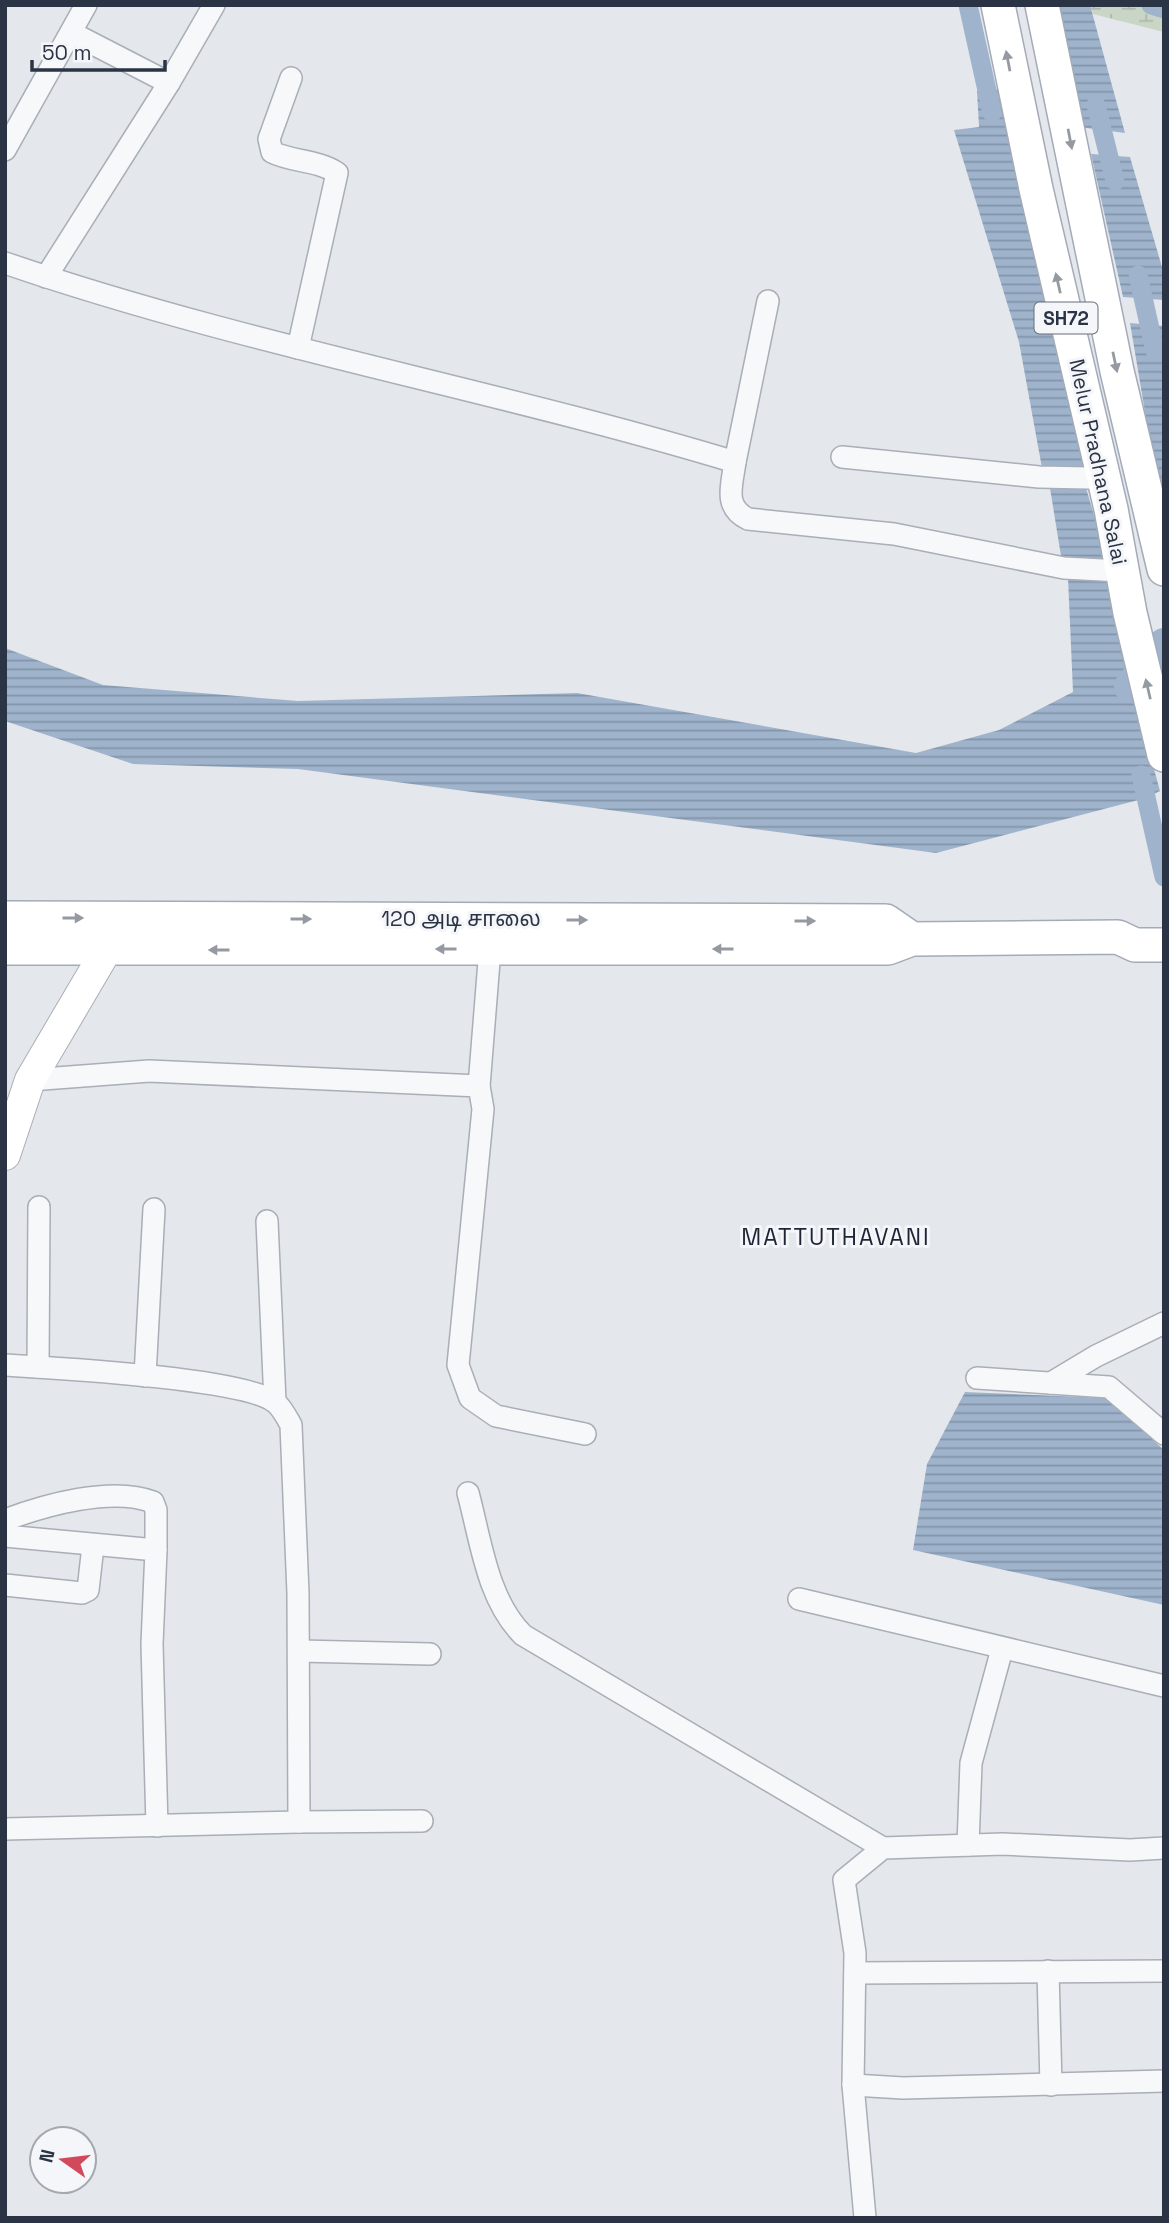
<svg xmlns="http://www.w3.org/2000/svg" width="1169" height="2223" viewBox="0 0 1169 2223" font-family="'Space Grotesk','Noto Sans Tamil',sans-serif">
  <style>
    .wetland { fill: url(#wetland-marsh) }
    .water { fill: url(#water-rules) }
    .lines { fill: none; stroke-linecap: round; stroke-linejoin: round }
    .canal { stroke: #9fb4cc; stroke-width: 19 }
    .river { stroke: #9fb4cc; stroke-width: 32 }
    .street-casing { stroke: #a9aeb7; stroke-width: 24 }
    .secondary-casing { stroke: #a9aeb7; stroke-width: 32 }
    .primary-casing { stroke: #a3abb8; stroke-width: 36 }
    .street { stroke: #f7f8fa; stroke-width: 21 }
    .secondary { stroke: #fff; stroke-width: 30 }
    .primary { stroke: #fff; stroke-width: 33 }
    .oneway { fill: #959aa2 }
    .labels { text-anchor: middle; stroke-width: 6; stroke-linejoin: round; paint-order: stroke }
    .shield { fill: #f4f6f9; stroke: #676e7b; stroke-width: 2 }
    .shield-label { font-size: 19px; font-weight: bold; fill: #2b3445 }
    .street-label { font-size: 21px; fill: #2b3445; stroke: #f4f6f9 }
    .neighbourhood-label { font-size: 23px; letter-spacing: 2px; fill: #1d2536; stroke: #f4f6f9 }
  </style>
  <defs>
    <pattern id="wetland-marsh" width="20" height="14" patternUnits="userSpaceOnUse" patternTransform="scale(1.75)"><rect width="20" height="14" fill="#c9d6c5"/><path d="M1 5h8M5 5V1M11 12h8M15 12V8" fill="none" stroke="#adb8ab"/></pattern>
    <pattern id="water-rules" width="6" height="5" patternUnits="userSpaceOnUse" patternTransform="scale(1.75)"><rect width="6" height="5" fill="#9fb4cc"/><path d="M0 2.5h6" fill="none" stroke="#8293a7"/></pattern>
  </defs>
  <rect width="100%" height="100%" fill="#e4e7ec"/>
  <polygon class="wetland" points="1090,5 1164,5 1164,32 1093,14"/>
  <g class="water">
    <polygon points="1053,5 1090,5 1125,133 1079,127"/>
    <polygon points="998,89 1086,468 1042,468 1019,342 954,130 979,127 977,91"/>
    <polygon points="1091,154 1130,157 1164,274 1164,300 1123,297"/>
    <polygon points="1130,323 1164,326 1164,494 1159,495"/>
    <polygon points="1050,488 1086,488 1107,559 1061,556"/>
    <polygon points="1109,577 1131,685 1160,791 1146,798 936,853 298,769 133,764 5,721 5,648 103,685 298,701 577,693 916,753 999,730 1073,692 1068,578"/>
    <polygon points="965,1392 1107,1398 1164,1450 1164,1605 913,1550 927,1464"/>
  </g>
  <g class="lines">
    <g class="canal">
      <polyline points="968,5 992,113"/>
      <polyline points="1151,5 1164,9"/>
      <polyline points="1096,105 1115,181"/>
      <polyline points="1138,275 1155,351"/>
      <polyline points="1141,775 1164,877"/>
    </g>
    <polyline class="river" points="1130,687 1164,644"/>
    <defs>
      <g id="street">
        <polyline points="72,33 169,83"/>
        <path d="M291,78L269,139L272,152C292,162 318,160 337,173L298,348"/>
        <polyline points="5,150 86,5"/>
        <path d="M5,263C244,345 494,389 735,462C732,485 723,507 748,519L894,534L1064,568L1121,571"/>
        <polyline points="46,277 169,83 214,5"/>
        <polyline points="842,457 1039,477 1088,478 1103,475"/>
        <polyline points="735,462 768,301"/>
        <polyline points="30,1080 149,1071 479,1086 483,1109 458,1365 470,1398 496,1416 585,1434"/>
        <polyline points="479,1086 490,949"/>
        <polyline points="267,1221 275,1402"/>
        <path d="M5,1365C53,1368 247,1378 276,1403C282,1408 287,1418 291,1425L298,1593L299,1822L422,1821"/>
        <polyline points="38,1367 39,1207"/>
        <polyline points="145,1376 154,1209"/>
        <polyline points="977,1378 1109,1387 1164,1434"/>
        <polyline points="1051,1383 1096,1356 1164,1323"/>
        <path d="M468,1493C481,1541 487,1599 523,1635L883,1848"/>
        <path d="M5,1520C45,1505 112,1486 153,1502L156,1510V1550"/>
        <polyline points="5,1536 156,1550 152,1644 157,1826"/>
        <polyline points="5,1585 82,1593 88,1590 93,1546"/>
        <polyline points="799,1599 1164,1686"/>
        <polyline points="299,1651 430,1654"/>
        <polyline points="5,1829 299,1822"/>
        <polyline points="968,1845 971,1763 1002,1649"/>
        <polyline points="1048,1971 1051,2085"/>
        <polyline points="855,1973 1164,1971"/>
        <polyline points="853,2085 903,2088 1164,2081"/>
        <polyline points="865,2218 853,2085 855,1953 844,1880 883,1848 1003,1844 1130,1850 1164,1848"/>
      </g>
      <polyline id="secondary" points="5,1155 30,1080 106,951 113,929"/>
      <g id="primary">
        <polyline points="998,5 1036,189 1111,509 1130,613 1164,755"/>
        <polyline points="1042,5 1117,371 1164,569"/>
        <polyline points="5,918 886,921 912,939"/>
        <polyline points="5,948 888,948 912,939 1118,937 1135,945 1164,945"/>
      </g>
    </defs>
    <use href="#street" class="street-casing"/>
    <use href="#secondary" class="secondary-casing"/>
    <use href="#primary" class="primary-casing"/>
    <use href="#street" class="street"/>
    <use href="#secondary" class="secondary"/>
    <use href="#primary" class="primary"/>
  </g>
  <defs><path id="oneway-solid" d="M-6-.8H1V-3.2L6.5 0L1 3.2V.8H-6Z" transform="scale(1.75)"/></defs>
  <g class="oneway">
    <use href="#oneway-solid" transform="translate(1008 61) rotate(-101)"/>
    <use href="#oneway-solid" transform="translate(1070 139) rotate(79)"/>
    <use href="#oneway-solid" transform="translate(1058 283) rotate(-103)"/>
    <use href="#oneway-solid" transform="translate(1115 362) rotate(78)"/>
    <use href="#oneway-solid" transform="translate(1148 689) rotate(-103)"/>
    <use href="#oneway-solid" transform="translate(73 918)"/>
    <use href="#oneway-solid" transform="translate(301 919)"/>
    <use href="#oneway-solid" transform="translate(577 920)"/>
    <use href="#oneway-solid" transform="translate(805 921)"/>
    <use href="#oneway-solid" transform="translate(446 949) rotate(180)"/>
    <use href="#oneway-solid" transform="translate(723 949) rotate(180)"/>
    <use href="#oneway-solid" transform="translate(219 950) rotate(180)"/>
  </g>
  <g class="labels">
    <rect class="shield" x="1034.5" y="302.5" width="63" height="31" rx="5"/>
    <g class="shield-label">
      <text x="1066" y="325">SH72</text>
    </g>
    <g class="street-label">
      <text transform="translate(1098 462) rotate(78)" y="7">Melur Pradhana Salai</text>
      <text x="461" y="926">120 அடி சாலை</text>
    </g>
    <g class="neighbourhood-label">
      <text x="836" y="1245">MATTUTHAVANI</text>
    </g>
  </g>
  <rect width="1169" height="2223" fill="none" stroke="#2b3445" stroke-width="14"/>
  <g transform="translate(63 2160) rotate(284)"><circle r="33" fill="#f4f6f9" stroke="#a4a8b1" stroke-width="2"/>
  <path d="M0-5L12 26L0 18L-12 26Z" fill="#d1495b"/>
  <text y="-10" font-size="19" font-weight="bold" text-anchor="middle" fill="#2b3445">N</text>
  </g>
  <path d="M32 60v10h133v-10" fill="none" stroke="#2b3445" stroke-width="3.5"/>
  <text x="42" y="60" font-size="21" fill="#2b3445" stroke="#f4f6f9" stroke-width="5" paint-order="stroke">50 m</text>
</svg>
